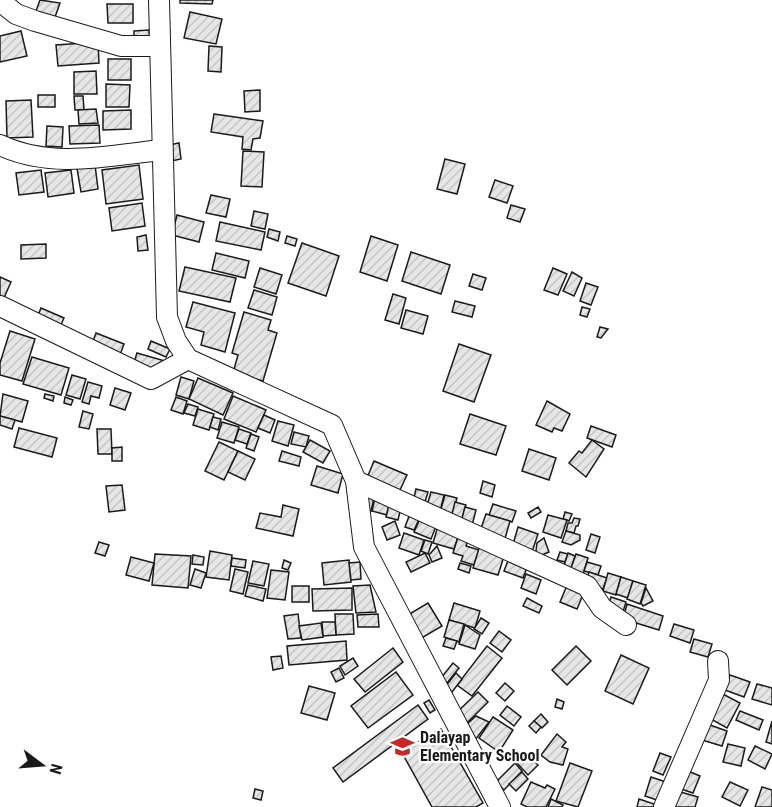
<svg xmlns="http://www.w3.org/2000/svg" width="772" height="807" viewBox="0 0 772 807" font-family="'Roboto Condensed',sans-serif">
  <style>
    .building { fill: url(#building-hatch); stroke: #1a1a1a; stroke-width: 1.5 }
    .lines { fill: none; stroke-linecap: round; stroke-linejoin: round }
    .minor-casing { stroke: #1a1a1a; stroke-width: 22 }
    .minor { stroke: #fff; stroke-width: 20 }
    .labels { text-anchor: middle; stroke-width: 4.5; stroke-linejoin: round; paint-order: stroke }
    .poi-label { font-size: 16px; font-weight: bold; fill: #1a1a1a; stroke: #fff; text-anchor: start }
  </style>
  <defs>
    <pattern id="building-hatch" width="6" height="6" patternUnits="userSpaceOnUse" patternTransform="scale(1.5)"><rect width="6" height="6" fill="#e6e6e6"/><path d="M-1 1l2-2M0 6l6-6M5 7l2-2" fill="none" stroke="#c5c5c5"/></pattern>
  </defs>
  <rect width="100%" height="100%" fill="#fff"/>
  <g class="building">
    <polygon points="40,0 60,3 55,17 36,11"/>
    <polygon points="180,0 213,0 212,4 180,3"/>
    <polygon points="107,4 133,4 133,23 108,23"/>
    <polygon points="190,12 222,19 216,44 184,38"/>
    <polygon points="149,30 150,44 134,45 134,31"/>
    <polygon points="21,31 27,56 0,62 0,36"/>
    <polygon points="98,42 99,63 58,66 56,45"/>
    <polygon points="209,46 222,47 221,72 208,71"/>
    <rect x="108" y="59" width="23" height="21"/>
    <polygon points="96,71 97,94 74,94 74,72"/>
    <polygon points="106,84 130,85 129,107 106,107"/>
    <polygon points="260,90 260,111 245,112 244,91"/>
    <rect x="38" y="95" width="17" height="12"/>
    <polygon points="74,96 83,96 84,110 75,110"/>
    <polygon points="31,100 33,137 7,138 6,101"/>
    <polygon points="96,109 98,123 79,124 78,110"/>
    <polygon points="131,110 131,129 103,130 103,111"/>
    <polygon points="214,114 263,121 260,138 253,139 251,150 242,149 243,137 211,132"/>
    <polygon points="99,125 100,143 70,144 69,126"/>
    <polygon points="47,126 63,127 62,147 46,146"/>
    <polygon points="179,143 181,159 171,161 169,145"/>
    <polygon points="243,151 264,152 262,187 241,186"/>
    <polygon points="445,159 465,164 457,194 437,189"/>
    <polygon points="95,165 98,189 81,192 77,168"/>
    <polygon points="139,165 143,199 106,204 102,170"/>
    <polygon points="41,170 44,192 19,195 16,173"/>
    <polygon points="71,170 74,193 48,197 45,173"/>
    <polygon points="495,180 513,186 507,203 489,197"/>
    <polygon points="211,195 230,199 226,217 206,213"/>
    <polygon points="142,203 145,226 112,231 109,208"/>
    <polygon points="511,205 525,209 520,222 507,218"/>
    <polygon points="254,211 268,214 265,229 251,226"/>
    <polygon points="177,215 204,222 199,242 172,235"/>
    <polygon points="220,222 265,232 261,250 216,241"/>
    <polygon points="269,229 280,232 278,241 267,237"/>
    <polygon points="146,235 148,250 138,251 137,237"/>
    <polygon points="287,236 297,239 295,246 285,243"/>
    <polygon points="371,236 398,245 387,281 360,272"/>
    <polygon points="302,243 339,256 326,296 288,283"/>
    <polygon points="46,244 46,258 21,259 21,245"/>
    <polygon points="411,252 450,265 441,294 402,281"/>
    <polygon points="216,253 249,261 245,278 212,270"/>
    <polygon points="185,267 236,278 230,302 179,291"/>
    <polygon points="260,268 282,275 276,294 254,287"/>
    <polygon points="553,268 567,274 558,295 544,290"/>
    <polygon points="572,272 582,278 574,296 563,291"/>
    <polygon points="473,274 486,278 482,290 469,286"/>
    <polygon points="0,277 11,282 3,300 0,299"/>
    <polygon points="586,283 598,287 591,305 580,301"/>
    <polygon points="254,290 277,297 272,315 248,308"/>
    <polygon points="393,294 406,298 399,324 385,320"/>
    <polygon points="455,301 475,306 472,317 452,312"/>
    <polygon points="193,302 235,313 225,352 201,345 204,332 186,327"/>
    <polygon points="582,307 590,309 587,317 580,315"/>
    <polygon points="41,308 64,318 59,329 36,320"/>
    <polygon points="406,310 428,316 423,334 401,328"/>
    <polygon points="244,312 271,320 268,330 277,333 263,381 233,373 238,355 232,353"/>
    <polygon points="600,327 608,329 601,338 597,337"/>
    <polygon points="10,331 35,339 22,381 0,375 0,363"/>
    <polygon points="96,333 124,344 120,355 92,344"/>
    <polygon points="151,341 170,349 166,357 148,349"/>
    <polygon points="459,344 491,355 474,402 443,391"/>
    <polygon points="137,353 165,361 151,371 133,366"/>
    <polygon points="32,357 69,368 61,395 23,384"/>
    <polygon points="72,375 86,379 80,399 66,395"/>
    <polygon points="181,377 194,381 189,399 176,395"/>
    <polygon points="198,378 233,393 223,415 189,399"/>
    <polygon points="88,382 102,386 99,398 91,396 89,404 82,402"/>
    <polygon points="115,388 131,393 125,410 110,405"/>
    <polygon points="3,394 28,401 22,422 0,416"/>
    <polygon points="45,394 54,396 53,401 44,398"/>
    <polygon points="233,396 266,410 256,432 224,419"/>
    <polygon points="65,397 73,400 71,405 64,403"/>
    <polygon points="176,397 187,401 183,414 171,410"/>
    <polygon points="547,401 570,414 562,431 554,428 552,432 536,425"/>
    <polygon points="188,404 198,407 195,416 184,413"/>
    <polygon points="198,409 214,414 209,430 193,425"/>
    <polygon points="83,411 93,414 89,429 79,427"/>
    <polygon points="470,414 506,426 496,455 460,444"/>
    <polygon points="264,415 275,420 270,433 258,428"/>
    <polygon points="0,416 15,420 12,429 0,425"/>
    <polygon points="213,417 221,419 218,430 210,427"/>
    <polygon points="278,421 294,425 288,446 272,441"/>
    <polygon points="222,422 239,427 234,443 217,438"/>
    <polygon points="591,426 616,435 612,447 587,438"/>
    <polygon points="19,428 57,438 52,457 14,447"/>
    <polygon points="97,429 111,429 112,454 98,454"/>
    <polygon points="239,429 251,433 247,444 235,440"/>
    <polygon points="294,432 309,436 306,447 291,444"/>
    <polygon points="251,434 259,437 254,451 246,448"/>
    <polygon points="310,440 330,451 323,463 303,452"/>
    <polygon points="592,440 604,449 586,477 569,463 579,451 582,453"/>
    <polygon points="219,442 238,451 224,480 205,471"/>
    <polygon points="122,447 122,461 112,461 112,448"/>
    <polygon points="529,449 556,458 549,480 522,471"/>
    <polygon points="238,451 255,459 245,480 228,472"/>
    <polygon points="282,451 301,457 299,466 279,461"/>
    <polygon points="374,461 407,475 399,492 367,478"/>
    <polygon points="317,466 343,474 338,493 311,485"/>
    <polygon points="483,481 495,485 492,497 480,493"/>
    <polygon points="122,485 125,510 109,512 106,486"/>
    <polygon points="416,489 428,492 424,505 413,502"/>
    <polygon points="431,492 444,495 440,512 426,509"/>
    <polygon points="445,495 457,498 451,519 439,516"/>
    <polygon points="364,496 374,498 371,511 361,508"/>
    <polygon points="375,498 390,501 387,515 372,511"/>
    <polygon points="390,500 402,503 398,520 386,517"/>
    <polygon points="455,502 466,505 460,525 450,522"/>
    <polygon points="493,504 516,511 512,522 489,515"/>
    <polygon points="283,505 299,509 293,536 256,528 260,513 281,517"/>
    <polygon points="465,507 476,510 471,529 460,526"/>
    <polygon points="538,507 541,512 531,518 528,513"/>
    <polygon points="411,511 421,515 414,530 405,527"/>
    <polygon points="565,512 572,514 569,521 563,519"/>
    <polygon points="486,514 510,521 504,542 479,534"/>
    <polygon points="548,515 567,520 561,538 543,532"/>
    <polygon points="421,517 437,524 431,539 414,532"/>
    <polygon points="574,518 580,519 578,526 576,526 574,533 566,531 568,523 572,523"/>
    <polygon points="395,521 400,535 387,540 382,527"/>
    <polygon points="438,526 460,532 454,549 433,543"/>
    <polygon points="518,527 538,534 531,555 512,548"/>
    <polygon points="566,531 580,535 580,540 571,545 562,542"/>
    <polygon points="404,533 424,540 419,555 399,548"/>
    <polygon points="591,534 600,537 595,553 586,550"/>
    <polygon points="458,537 468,540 466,546 479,550 474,565 461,561 463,556 453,553"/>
    <polygon points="544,538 549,552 535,558 537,543"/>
    <polygon points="425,540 432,542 428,554 421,551"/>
    <polygon points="99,542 109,545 105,556 95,553"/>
    <polygon points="480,545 505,553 498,575 473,568"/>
    <polygon points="437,546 442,558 432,562 429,555"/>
    <polygon points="210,551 232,555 229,580 206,577"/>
    <polygon points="560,552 568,554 565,562 557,560"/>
    <polygon points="425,553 430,563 411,572 406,562"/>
    <polygon points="568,553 575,556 570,572 563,569"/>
    <polygon points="155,554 191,556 188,588 152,585"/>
    <polygon points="576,554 588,558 582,578 569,574"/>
    <polygon points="193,555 204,557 203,565 192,564"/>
    <polygon points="131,557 154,563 149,581 126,575"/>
    <polygon points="232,558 246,560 245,568 231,566"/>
    <polygon points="509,558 528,565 523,578 504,571"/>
    <polygon points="284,560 291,563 288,570 282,568"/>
    <polygon points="349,560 351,582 324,585 322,563"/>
    <polygon points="253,561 269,564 264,586 248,583"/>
    <polygon points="360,562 361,579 351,580 349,563"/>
    <polygon points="587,562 601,566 598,575 584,571"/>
    <polygon points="460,563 471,566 469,573 458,569"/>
    <polygon points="195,569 206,573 201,588 190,585"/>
    <polygon points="235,569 248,572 243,594 230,591"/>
    <polygon points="271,570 289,572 285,600 267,598"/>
    <polygon points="589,572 607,578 603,589 585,584"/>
    <polygon points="608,573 621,577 616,595 603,591"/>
    <polygon points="526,574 541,580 536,594 521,588"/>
    <polygon points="621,577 633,581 628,598 616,594"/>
    <polygon points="633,581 646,585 640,604 627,599"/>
    <polygon points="568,583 585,590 577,609 560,602"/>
    <polygon points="248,585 266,589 263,601 245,596"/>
    <polygon points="370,585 376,612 356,613 353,586"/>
    <rect x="292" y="586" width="17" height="16"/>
    <polygon points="352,588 352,610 313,611 312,589"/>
    <polygon points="646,588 653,601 643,606 641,603"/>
    <polygon points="611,597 626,602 622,615 607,611"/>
    <polygon points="527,598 542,606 539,613 523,606"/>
    <polygon points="428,603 442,626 420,639 406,616"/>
    <polygon points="454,603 480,611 475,628 449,620"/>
    <polygon points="627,604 663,616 659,630 623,619"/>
    <polygon points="298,614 301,638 288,639 284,616"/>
    <polygon points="335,614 353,614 354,634 336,635"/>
    <polygon points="378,614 379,627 358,627 357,615"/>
    <polygon points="481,618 489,623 482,634 474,629"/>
    <polygon points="449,620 464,624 459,642 444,637"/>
    <polygon points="322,622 335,622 336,635 323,636"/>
    <polygon points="321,623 323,637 302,640 299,626"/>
    <polygon points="674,624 694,630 690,643 670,636"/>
    <polygon points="465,625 480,635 475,649 459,644"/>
    <polygon points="499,631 511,640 502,652 490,643"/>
    <polygon points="446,638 457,641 454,649 443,646"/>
    <polygon points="694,639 712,644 708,657 690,652"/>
    <polygon points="346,641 347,660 289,665 287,646"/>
    <polygon points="487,646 502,658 472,696 457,685"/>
    <polygon points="576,646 591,661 567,685 552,670"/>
    <polygon points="393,648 403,662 365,692 354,679"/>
    <polygon points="621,655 649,668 633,704 605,691"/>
    <polygon points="281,656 283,668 273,670 271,657"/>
    <polygon points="353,658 358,666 345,675 340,666"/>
    <polygon points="453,663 459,668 447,683 441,678"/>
    <polygon points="339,668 344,678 336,682 331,672"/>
    <polygon points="396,672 413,695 368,728 351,706"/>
    <polygon points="456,673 462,679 452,692 445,687"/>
    <polygon points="730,675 750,682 744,697 725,690"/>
    <polygon points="505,683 514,691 505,701 496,693"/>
    <polygon points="757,684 772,688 772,705 752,699"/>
    <polygon points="309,686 335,693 327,720 301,713"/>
    <polygon points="478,692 488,702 466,724 455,714"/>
    <polygon points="721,693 740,703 727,728 709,718"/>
    <polygon points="557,699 564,702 562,709 555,707"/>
    <polygon points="429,700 435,710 430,713 424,703"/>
    <polygon points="418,705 428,719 343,782 333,768"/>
    <polygon points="507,706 521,717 514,726 500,715"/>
    <polygon points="740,711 763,720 759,730 736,720"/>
    <polygon points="541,714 548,722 542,728 534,721"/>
    <polygon points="476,716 489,722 475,740 465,726"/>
    <polygon points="493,717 513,730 499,752 479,738"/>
    <polygon points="534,721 541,727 536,733 529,726"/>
    <polygon points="772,721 772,744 766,742"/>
    <polygon points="707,724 727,731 722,746 702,740"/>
    <polygon points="441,729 483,803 476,807 432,807 401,751"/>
    <polygon points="557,734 566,742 562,747 568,749 563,765 550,762 541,755"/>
    <polygon points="728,744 745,748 741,766 723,762"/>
    <polygon points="755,746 772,754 765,769 748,760"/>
    <polygon points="526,753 538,765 528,775 517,763"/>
    <polygon points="660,753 671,757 663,775 653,771"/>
    <polygon points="515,763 522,771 504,790 496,782"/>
    <polygon points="570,763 592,771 578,807 556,801"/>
    <polygon points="688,771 700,776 693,793 681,789"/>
    <polygon points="522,772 528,779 516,791 509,784"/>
    <polygon points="651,777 669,783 663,802 645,796"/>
    <polygon points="531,782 545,788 547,785 555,789 546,807 527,807 521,804"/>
    <polygon points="730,782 748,790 740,806 722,797"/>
    <polygon points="762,787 772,790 772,807 755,807"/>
    <polygon points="255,789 263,791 261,800 253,798"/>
    <polygon points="677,791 698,797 695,807 672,807"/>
    <polygon points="551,799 563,805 562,807 548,807"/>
    <polygon points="639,799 660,806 659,807 637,807"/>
  </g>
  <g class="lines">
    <defs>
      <g id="minor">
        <polyline points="159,0 167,317 176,341 188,359 332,425 356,481 364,547 500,807"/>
        <polyline points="0,1 16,14 35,21 121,46 160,46"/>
        <path d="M0,145C51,169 107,156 161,150"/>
        <polyline points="0,306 151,379 188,359"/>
        <polyline points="356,481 587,586 602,608 626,625"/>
        <polyline points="664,807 719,680 718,661"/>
      </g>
    </defs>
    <use href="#minor" class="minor-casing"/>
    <use href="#minor" class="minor"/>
  </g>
  <defs>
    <symbol id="school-bare" viewBox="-9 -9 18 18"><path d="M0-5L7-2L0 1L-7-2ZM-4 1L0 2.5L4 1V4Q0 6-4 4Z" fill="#c62828" stroke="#fff" stroke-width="2.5" paint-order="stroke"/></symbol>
  </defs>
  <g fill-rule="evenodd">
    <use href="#school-bare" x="386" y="730" width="33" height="33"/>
  </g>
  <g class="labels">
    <g class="poi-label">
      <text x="420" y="743">Dalayap<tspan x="420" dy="18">Elementary School</tspan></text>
    </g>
  </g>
  <g transform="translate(42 765) rotate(106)" stroke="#ffffff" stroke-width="4.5" paint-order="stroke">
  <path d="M0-4.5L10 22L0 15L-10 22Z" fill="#1a1a1a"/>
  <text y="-9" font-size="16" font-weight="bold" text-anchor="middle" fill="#1a1a1a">N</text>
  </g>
</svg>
